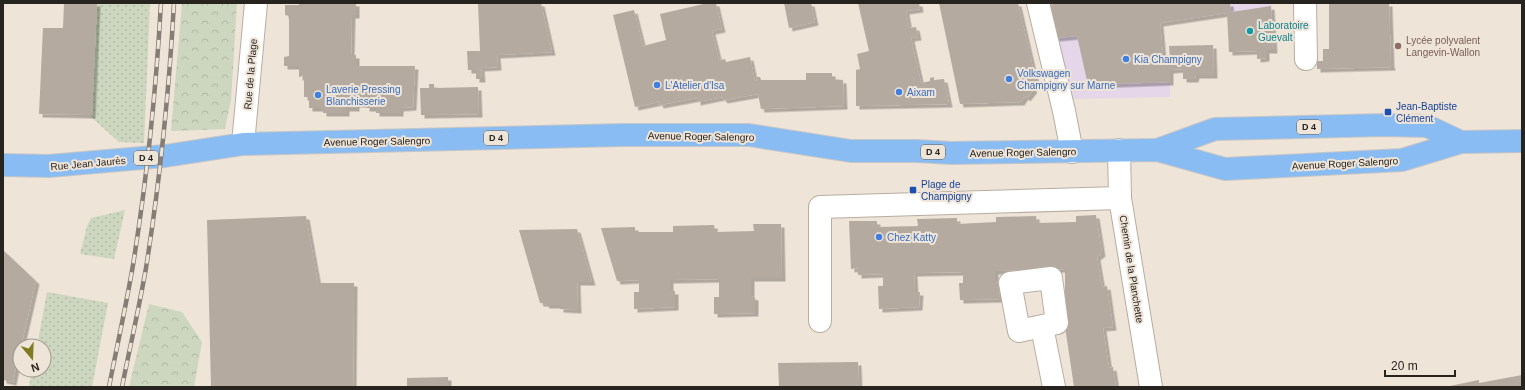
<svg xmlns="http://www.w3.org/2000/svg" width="1525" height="390" viewBox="0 0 1525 390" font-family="Helvetica,sans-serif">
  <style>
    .commercial { fill: #e5d6e9 }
    .grass { fill: url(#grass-dots) }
    .forest { fill: url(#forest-crowns) }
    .building { fill: #b5aa9f; filter: url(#shadow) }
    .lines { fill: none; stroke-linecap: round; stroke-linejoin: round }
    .minor-casing { stroke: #b7ada1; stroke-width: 24 }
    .major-casing { stroke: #c7c6c5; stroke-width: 24 }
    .minor { stroke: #fff; stroke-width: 22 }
    .major { stroke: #89bcf2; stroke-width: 22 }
    .rail-casing { stroke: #857e76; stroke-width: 4.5 }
    .rail { stroke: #efe4d8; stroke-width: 3; stroke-dasharray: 9; stroke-linecap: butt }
    .culture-dot { fill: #0f9aa8; stroke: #efe4d8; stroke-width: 1.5 }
    .education-dot { fill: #8d6e63; stroke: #efe4d8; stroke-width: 1.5 }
    .shop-dot { fill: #3f7fe0; stroke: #efe4d8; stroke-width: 1.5 }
    .transit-dot { fill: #1a4fb4; stroke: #efe4d8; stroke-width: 1.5 }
    .labels { text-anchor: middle; stroke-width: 4; stroke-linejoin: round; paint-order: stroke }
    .shield { fill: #efe4d8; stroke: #635d56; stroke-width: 1 }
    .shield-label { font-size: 9px; font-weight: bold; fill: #27231f }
    .culture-label { font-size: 10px; fill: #0d838f; stroke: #efe4d8; text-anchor: start }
    .education-label { font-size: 10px; fill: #785e54; stroke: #efe4d8; text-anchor: start }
    .shop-label { font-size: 10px; fill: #366cbe; stroke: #efe4d8; text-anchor: start }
    .street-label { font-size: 10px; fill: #27231f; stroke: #efe4d8 }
    .transit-label { font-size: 10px; fill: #164399; stroke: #efe4d8; text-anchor: start }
  </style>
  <defs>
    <pattern id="grass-dots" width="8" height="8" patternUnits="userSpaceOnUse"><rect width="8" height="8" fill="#cdd7bf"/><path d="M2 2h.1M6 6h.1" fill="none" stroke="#b0b8a4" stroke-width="1.8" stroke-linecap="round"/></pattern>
    <pattern id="forest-crowns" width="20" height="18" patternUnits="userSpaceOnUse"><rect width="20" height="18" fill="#cdd7bf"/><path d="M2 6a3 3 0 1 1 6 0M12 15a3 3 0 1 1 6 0" fill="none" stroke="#b0b8a4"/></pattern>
    <filter id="shadow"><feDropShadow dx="3.5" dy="3.5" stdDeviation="0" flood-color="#0004"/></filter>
  </defs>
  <rect width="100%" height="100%" fill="#efe4d8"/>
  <polygon class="commercial" points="1048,3 1271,3 1271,7 1160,23 1163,57 1170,57 1170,97 1071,99"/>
  <g class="grass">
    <polygon points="96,3 150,3 144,143 119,142 91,117"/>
    <polygon points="125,210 114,259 80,254 87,226 91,218"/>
    <polygon points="47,292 108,303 92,387 29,387 32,370 44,370 44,346 37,346"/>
  </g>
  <g class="forest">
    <polygon points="182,3 237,3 231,100 225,129 171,131"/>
    <polygon points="149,304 182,312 202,342 194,387 129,387"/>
  </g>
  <g class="building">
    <polygon points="64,3 97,3 92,115 39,114 43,28 63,28"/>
    <polygon points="299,3 356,3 356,15 352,15 351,55 356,55 356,66 415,66 413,107 400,108 400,113 376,113 376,108 366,108 366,104 356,104 356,108 346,108 346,113 323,113 323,108 309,108 309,97 304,97 304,76 299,77 299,66 284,66 284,57 289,56 289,16 285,15 285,5 299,5"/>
    <polygon points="478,3 541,3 552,52 497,55 498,67 481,68 482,79 476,79 476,70 468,70 467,51 480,51"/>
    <polygon points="708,3 716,3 722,29 712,31 719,60 725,59 726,62 750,57 755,81 757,80 756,77 760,77 761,80 806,80 806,73 832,73 832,79 843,80 844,106 761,109 758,94 724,100 722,97 697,102 697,98 660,105 659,102 635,107 613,15 634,10 643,46 666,40 660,14"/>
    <polygon points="784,3 811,3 815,22 789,28"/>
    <polygon points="858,3 919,3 920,9 906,11 909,28 916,27 918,37 911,38 921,83 930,81 930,78 934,77 934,80 944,79 949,104 856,106 856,70 860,69 857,54 869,51"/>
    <polygon points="939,3 1018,3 1036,81 1032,87 1034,89 1027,98 1025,96 1021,102 960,104"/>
    <polygon points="1060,3 1230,3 1231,12 1271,6 1274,50 1266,50 1266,58 1257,59 1257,51 1229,52 1227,13 1160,23 1163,57 1170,58 1169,46 1213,45 1214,75 1196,75 1195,79 1183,79 1183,69 1170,70 1170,82 1088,85 1077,36 1056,38 1048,5"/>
    <polygon points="1329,3 1389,3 1391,65 1392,65 1392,67 1317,69 1317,61 1323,61 1323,49 1329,49"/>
    <polygon points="429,84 434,84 434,88 478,87 479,114 421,115 420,88 429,88"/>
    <polygon points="1096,215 1102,253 1097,257 1102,287 1107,286 1113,327 1103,328 1109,368 1113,367 1116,387 1074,387 1060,293 1065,292 1065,269 995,271 995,282 999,283 1000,299 960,300 959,283 963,283 963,272 914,273 915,292 920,292 919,307 879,309 878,286 883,286 883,274 858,275 858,268 851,269 849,221 877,221 877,227 918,226 917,219 957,218 957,224 996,222 996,217 1036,216 1037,223 1076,222 1076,216"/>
    <polygon points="306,216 318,283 354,283 353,387 211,387 207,220"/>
    <polygon points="753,224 781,224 782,278 751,278 751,296 755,297 755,313 714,314 714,297 719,297 719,279 670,280 670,291 675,291 675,307 634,309 634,292 639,292 639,280 617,281 601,228 635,227 635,232 673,232 673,226 714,225 715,232 754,231"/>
    <polygon points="577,229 592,282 577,282 578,310 560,309 560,305 546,305 545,303 540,303 519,230"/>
    <polygon points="3,250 36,281 21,346 20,346 13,382 3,380"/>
    <polygon points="858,362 859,387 779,387 778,363"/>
    <polygon points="1522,375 1522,387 1445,387 1479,380 1479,383"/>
    <polygon points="448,377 448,387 407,387 407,378"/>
  </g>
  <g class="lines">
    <defs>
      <g id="minor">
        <polyline points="1038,3 1064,111 1072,152"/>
        <polyline points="1305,3 1306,59"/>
        <polyline points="243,144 256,3"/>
        <polyline points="1119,150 1120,198 1151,387"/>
        <polygon points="1051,278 1057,323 1019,331 1010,283"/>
        <polyline points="820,321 820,207 1120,198"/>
        <polyline points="1042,327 1054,387"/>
      </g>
      <g id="major">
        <polyline points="1157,150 1215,129 1385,125 1427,126 1461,142"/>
        <polyline points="3,165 49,166 165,156 243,144 624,135 749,135 851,151 917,151 951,153 1157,150 1225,169 1402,160 1461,142 1522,141"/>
      </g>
    </defs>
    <use href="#minor" class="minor-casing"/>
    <use href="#major" class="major-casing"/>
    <use href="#minor" class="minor"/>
    <use href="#major" class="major"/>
    <defs>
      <g id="rail">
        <path d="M109,387C117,346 126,306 133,265C147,178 156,91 161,3"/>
        <path d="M122,387C130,347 139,308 146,268C160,180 169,92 174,3"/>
      </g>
    </defs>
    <use href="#rail" class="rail-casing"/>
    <use href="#rail" class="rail"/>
  </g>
  <circle class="culture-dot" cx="1250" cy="31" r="4"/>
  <circle class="education-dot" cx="1398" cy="46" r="4"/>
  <g class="shop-dot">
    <circle cx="1126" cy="59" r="4"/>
    <circle cx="1009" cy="79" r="4"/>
    <circle cx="657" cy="85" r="4"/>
    <circle cx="899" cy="92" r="4"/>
    <circle cx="318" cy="95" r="4"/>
    <circle cx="879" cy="237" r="4"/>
  </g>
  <g class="transit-dot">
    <rect x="1384" y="108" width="8" height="8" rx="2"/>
    <rect x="909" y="186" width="8" height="8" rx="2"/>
  </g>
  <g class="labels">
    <g class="shield">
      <rect x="1297" y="120" width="24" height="14" rx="3"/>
      <rect x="484" y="131" width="24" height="14" rx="3"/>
      <rect x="921" y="145" width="24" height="14" rx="3"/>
      <rect x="134" y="151" width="24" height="14" rx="3"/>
    </g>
    <g class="shield-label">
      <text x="1309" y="130">D 4</text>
      <text x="496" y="141">D 4</text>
      <text x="933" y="155">D 4</text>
      <text x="146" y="161">D 4</text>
    </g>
    <g class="culture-label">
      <text x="1258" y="29">Laboratoire<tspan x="1258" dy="12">Guevalt</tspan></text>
    </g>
    <g class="education-label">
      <text x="1406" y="44">Lycée polyvalent<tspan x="1406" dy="12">Langevin-Wallon</tspan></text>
    </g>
    <g class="shop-label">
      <text x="1134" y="63">Kia Champigny</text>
      <text x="1017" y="77">Volkswagen<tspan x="1017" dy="12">Champigny sur Marne</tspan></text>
      <text x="665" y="89">L'Atelier d'Isa</text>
      <text x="326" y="93">Laverie Pressing<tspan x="326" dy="12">Blanchisserie</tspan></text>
      <text x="907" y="96">Aixam</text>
      <text x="887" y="241">Chez Katty</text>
    </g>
    <g class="street-label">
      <text transform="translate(250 74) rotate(-85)" y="4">Rue de la Plage</text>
      <text transform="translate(701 136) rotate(1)" y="4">Avenue Roger Salengro</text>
      <text transform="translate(377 141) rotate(-1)" y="4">Avenue Roger Salengro</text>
      <text transform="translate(1023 152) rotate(-1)" y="4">Avenue Roger Salengro</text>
      <text transform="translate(88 163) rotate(-5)" y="4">Rue Jean Jaurès</text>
      <text transform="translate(1345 163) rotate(-3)" y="4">Avenue Roger Salengro</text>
      <text transform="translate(1132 269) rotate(81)" y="4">Chemin de la Planchette</text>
    </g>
    <g class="transit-label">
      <text x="1396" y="110">Jean-Baptiste<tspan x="1396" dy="12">Clément</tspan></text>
      <text x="921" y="188">Plage de<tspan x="921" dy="12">Champigny</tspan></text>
    </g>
  </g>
  <rect width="1525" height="390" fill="none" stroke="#27231f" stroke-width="8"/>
  <g transform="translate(32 358) rotate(161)"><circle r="19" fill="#efe4d8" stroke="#9f978e"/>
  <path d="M0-3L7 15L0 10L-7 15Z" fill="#807b22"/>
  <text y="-6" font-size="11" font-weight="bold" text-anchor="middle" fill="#27231f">N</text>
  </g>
  <path d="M1385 370v6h70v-6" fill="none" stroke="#27231f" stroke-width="2"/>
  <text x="1391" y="370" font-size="12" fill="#27231f" stroke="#efe4d8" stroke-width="3" paint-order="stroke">20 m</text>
</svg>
